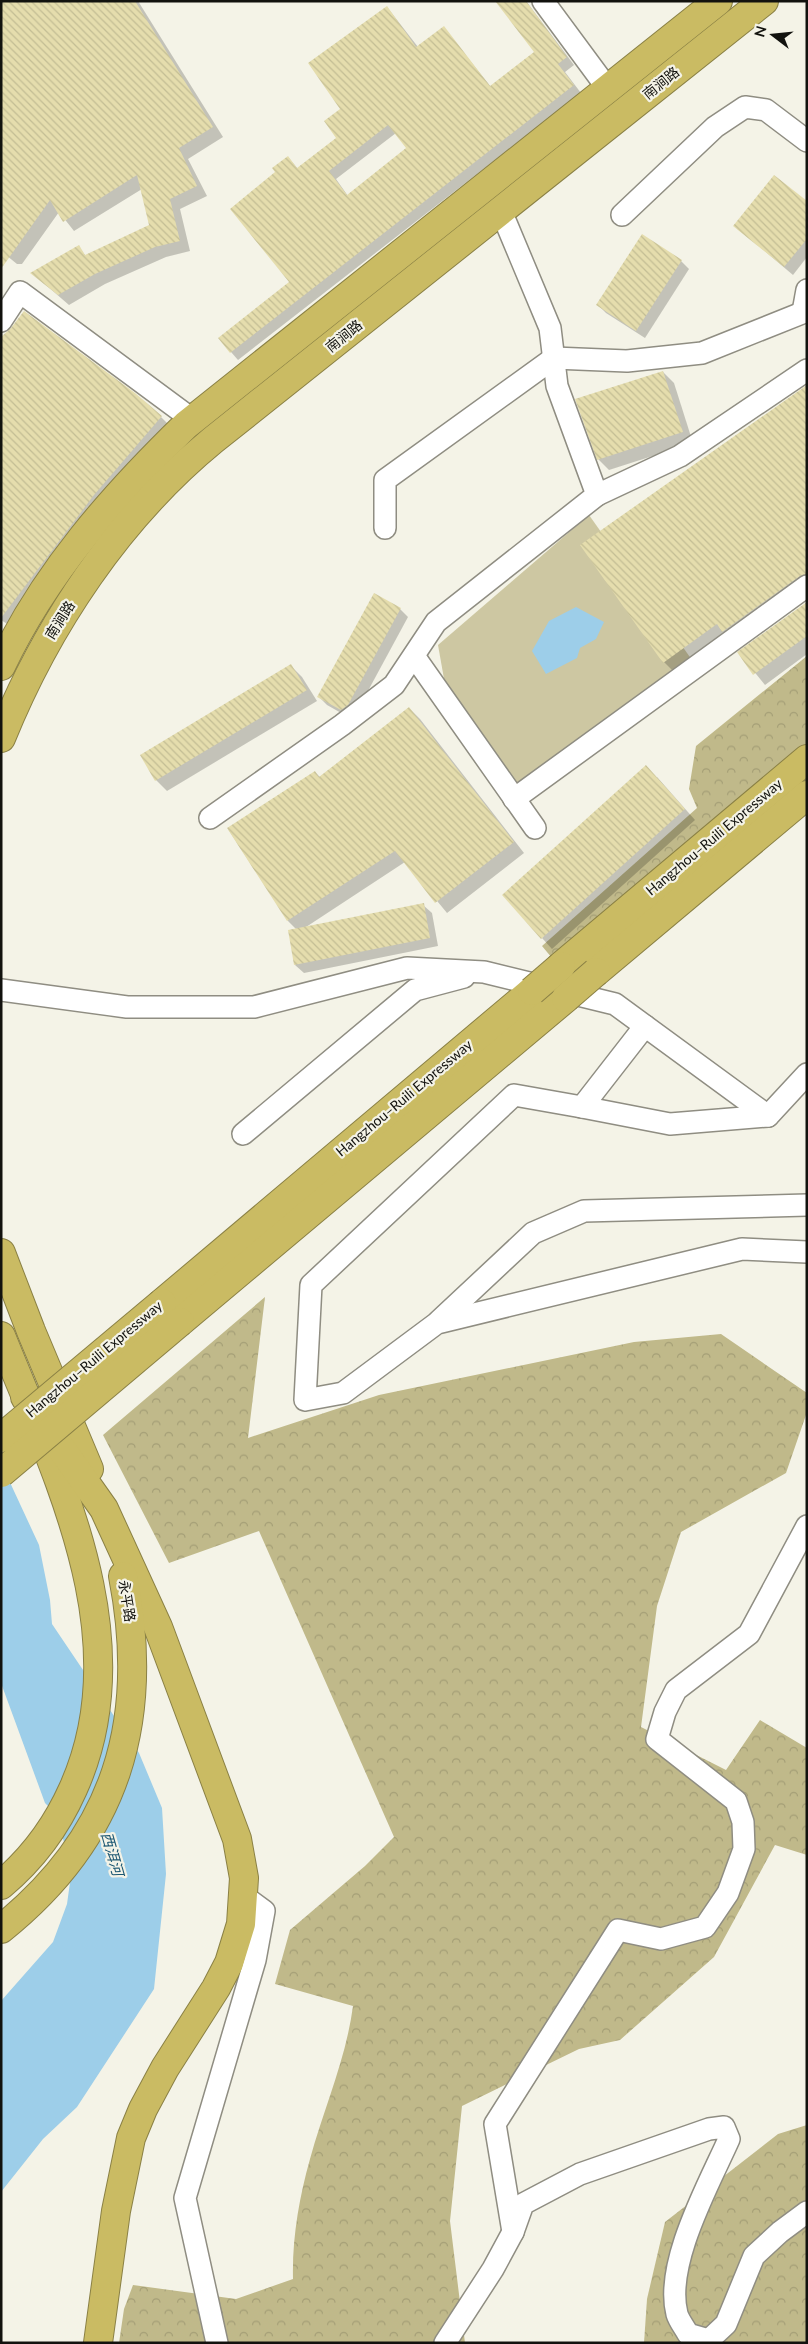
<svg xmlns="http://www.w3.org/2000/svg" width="808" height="2344" viewBox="0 0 808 2344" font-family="Lato,'Noto Sans SC',sans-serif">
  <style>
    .green { fill: #cdc7a2 }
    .forest { fill: url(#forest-crowns) }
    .water { fill: #9dcee9 }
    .shadow { fill: #0003; fill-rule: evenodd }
    .building { fill: url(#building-back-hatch); fill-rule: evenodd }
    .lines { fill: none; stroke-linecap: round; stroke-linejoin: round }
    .minor-casing { stroke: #8f8d82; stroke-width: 24 }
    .highway-casing { stroke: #8a8045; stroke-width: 30 }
    .minor { stroke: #fff; stroke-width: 21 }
    .highway { stroke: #cabb63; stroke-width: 28 }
    .highway-bridge-casing { stroke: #8a8045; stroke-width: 30; stroke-linecap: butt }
    .highway-bridge { stroke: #cabb63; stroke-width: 28 }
    .labels { text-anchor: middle; stroke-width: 4.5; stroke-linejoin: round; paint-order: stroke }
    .street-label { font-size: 14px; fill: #12120e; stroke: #f4f3e7 }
    .water-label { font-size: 15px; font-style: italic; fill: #1c5772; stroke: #f4f3e7 }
  </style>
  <defs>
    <pattern id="forest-crowns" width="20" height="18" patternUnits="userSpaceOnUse" patternTransform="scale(1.25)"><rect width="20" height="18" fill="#c0b98a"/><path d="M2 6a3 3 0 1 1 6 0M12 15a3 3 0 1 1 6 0" fill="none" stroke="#a49e76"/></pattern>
    <pattern id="building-back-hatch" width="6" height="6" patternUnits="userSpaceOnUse" patternTransform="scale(1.25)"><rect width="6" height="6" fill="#e5ddad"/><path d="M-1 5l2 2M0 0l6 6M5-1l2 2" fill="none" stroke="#c3bd94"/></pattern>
  </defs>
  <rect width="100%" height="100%" fill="#f4f3e7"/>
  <polygon class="green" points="589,515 692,660 509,789 446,690 438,645"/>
  <g class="forest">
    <polygon points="807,656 807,750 552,958 542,946 697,808 689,789 696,746"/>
    <path d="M265,1297L248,1438L379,1395L634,1342L721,1334L807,1393V1412L786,1473L681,1532L657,1606L641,1727L726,1770L760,1720L807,1748V1855L775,1845L714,1957L620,2040L579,2049L462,2106L450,2221L465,2343H119L124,2309L133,2285L236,2299L293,2279C292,2239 299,2198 310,2159C324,2108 346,2059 353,2006L275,1984L290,1930L365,1866L394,1837L259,1531L169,1563L103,1435Z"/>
    <polygon points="807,2125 807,2343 644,2343 647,2299 665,2222 778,2134"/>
  </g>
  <g class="water">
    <polygon points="576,607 604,622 596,639 580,648 577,658 546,674 532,651 549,621"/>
    <polygon points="1,1463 39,1545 50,1600 52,1624 139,1753 162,1808 166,1874 154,1989 77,2107 43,2139 1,2192 1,2001 53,1942 67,1904 72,1868 55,1813 45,1803 1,1683"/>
  </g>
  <g class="shadow">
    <polygon points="1,1 138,1 223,137 188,159 207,196 180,209 190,251 166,257 105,284 69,305 32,273 80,249 86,256 151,225 142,189 74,231 59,212 22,264 17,264 1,251"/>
    <path d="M526,1L574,65L565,72L581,93L238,360L231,352L291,282L276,172L288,157L298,169L338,139L342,109L387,7L418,47L444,28L491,87L536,53ZM396,133L408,148L348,196L336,179Z"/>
    <polygon points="807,203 807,257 793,275 735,226"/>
    <polygon points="681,261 689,269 645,338 606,313 598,305"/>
    <polygon points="1,340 161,417 171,427 12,627 1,620"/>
    <polygon points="663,372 674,383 693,443 609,470 598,459"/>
    <polygon points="807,387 807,589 675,673 664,662"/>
    <polygon points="807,603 807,654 765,685 739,653"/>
    <polygon points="400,609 408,617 356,713 350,718 327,705 319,697"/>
    <polygon points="291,666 302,677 317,701 167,791 156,780"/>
    <polygon points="409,708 420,719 524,853 447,913 405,862 303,929 423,905 432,913 438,946 304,973 295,965 297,930 288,921 228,829 315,772 320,777"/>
    <polygon points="657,777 695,820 552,949 542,938"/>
  </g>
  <g class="building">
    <polygon points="1,1 135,1 213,127 179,148 197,186 170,199 180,241 155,247 95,274 58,295 30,273 79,245 85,255 149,225 137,175 63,222 50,200 1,269"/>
    <path d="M495,1H526L567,57L558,64L574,85L230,353L218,338L289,282L230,209L275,172L272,168L288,156L297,168L336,138L324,121L340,109L308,63L387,6L416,47L444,26L490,86L534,52ZM388,125L406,148L347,195L329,171Z"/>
    <polygon points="774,175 807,201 807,239 784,267 733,226"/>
    <polygon points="642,234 682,260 636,331 596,305"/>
    <polygon points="24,311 135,393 162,416 94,495 1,618 1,337 11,328"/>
    <polygon points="663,371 683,432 597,460 575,399"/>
    <polygon points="807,385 807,574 800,576 722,632 717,624 663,663 580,545"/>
    <polygon points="374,593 401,608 348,705 341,710 317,697"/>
    <polygon points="807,602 807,636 753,675 737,652"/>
    <polygon points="291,664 307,690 155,781 140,755"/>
    <polygon points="409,707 514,842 435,903 395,851 287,921 227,828 315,771 319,777"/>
    <polygon points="646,765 685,809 541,939 502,895"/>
    <polygon points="424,903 430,938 294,965 288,930"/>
  </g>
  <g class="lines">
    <defs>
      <g id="minor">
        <polyline points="543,1 608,89"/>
        <polyline points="622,215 715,127 745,107 766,110 807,141"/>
        <polyline points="803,312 807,290"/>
        <polyline points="1,321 20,292 193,420"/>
        <polyline points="597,495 680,456 807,370"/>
        <polyline points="385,528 385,480 554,358 627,361 702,353 807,311"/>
        <polyline points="414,656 535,828"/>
        <polyline points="514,799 807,586"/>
        <polyline points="210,818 342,725 394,685 436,622 597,495 557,386 550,328 501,211"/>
        <polyline points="1,990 127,1007 254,1007 407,968 484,972 615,1004 768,1116"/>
        <polyline points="645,1026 582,1107 514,1095 311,1285 305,1400 343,1393 437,1323 742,1249 807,1252"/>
        <polyline points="582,1107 670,1124 768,1116 807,1074"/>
        <polyline points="243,1134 415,990 464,977"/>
        <polyline points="439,1321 533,1233 584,1211 807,1205"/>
        <polyline points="513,2232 495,2124 618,1930 661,1939 705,1927 728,1893 744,1849 743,1822 736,1801 657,1739 665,1712 676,1690 749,1634 807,1526"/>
        <polyline points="217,2343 185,2198 255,1960 264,1911 245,1897"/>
        <path d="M445,2343L493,2269L513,2232L523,2204L580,2174L709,2129L724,2127L729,2139C709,2184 664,2264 677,2314C679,2321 685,2328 688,2334L709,2340L726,2324L754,2256L780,2232L807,2212"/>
      </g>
      <g id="highway">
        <path d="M1,666C45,573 113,496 186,425L718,1"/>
        <path d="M1,738C47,625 118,518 213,440L764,1"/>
        <polyline points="561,966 807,759"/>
        <polyline points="596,972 807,795"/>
        <polyline points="1,1253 31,1331 89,1469"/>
        <polyline points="162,1303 532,991"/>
        <polyline points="180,1322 566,998"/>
        <path d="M1,1336C57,1476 141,1639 73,1789C57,1825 32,1859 1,1885"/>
        <polyline points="25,1397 104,1509 158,1627 237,1839 244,1878 241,1924 229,1963 216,1988 165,2068 143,2109 131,2138 116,2211 98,2343"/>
        <path d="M1,1929C117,1836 151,1721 123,1576"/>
      </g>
    </defs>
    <use href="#minor" class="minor-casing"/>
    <use href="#highway" class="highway-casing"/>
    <use href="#minor" class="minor"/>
    <use href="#highway" class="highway"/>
    <defs>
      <g id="highway-bridge">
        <polyline points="532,991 561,966"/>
        <polyline points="566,998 596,972"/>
        <polyline points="1,1438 162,1303"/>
        <polyline points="1,1473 180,1322"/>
      </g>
    </defs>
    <use href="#highway-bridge" class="highway-bridge-casing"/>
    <use href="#highway-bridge" class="highway-bridge"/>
  </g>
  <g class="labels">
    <g class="street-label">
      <text transform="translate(661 83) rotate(-39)" y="5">南涧路</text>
      <text transform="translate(344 336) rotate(-39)" y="5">南涧路</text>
      <text transform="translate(60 620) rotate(-58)" y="5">南涧路</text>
      <text transform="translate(714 837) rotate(-40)" y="5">Hangzhou–Ruili Expressway</text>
      <text transform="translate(404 1098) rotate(-40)" y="5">Hangzhou–Ruili Expressway</text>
      <text transform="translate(94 1359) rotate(-40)" y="5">Hangzhou–Ruili Expressway</text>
      <text transform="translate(127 1601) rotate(81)" y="5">永平路</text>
    </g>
    <g class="water-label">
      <text transform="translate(112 1854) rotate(74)" y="5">西洱河</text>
    </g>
  </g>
  <rect width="808" height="2344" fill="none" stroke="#12120e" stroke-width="5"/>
  <g transform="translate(773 35) rotate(286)" stroke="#f4f3e7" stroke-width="4" paint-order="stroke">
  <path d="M0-4L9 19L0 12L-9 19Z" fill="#12120e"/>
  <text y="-8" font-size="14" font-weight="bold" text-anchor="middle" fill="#12120e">N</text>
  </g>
</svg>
